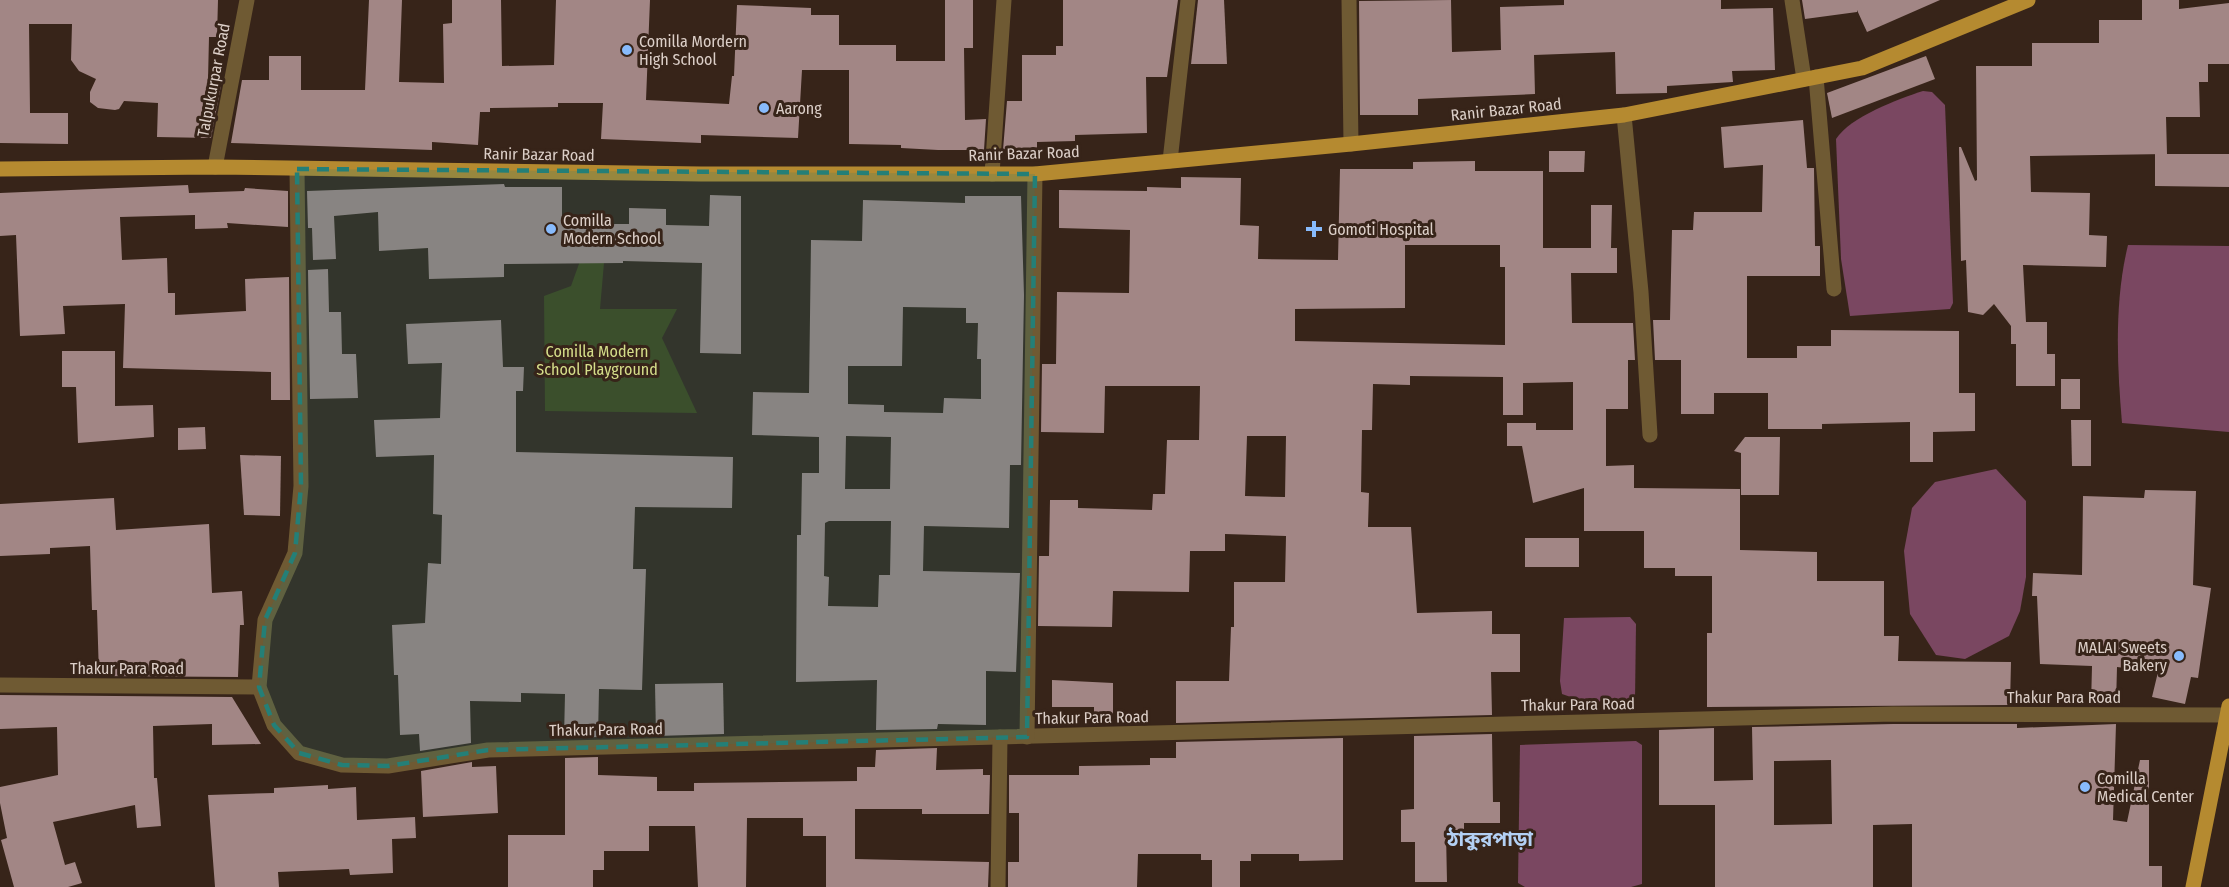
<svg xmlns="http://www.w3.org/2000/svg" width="2229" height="887" viewBox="0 0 2229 887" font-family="'Fira Sans Condensed','Noto Sans Bengali',sans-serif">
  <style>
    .park { fill: #41441a }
    .water { fill: #7a4761 }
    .building { fill: #a28685; fill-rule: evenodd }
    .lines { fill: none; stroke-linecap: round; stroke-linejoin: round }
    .minor { stroke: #6f5a33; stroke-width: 15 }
    .major { stroke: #b58a30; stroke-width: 15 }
    .marked { fill: #247f77; fill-opacity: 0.2; stroke: #247f77; stroke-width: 4.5; stroke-dasharray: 12 8; stroke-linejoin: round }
    .poi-dot { fill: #88bbfc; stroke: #372419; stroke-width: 2 }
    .labels { text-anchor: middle; stroke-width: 6; stroke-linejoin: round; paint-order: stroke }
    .poi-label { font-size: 16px; fill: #dccfc8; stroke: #372419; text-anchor: start }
    .street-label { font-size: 16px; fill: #dccfc8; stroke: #372419 }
    .park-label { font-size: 16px; fill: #d5de8a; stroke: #372419 }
    .quarter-label { font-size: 20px; font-weight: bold; fill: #b3d0f4; stroke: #372419 }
  </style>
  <rect width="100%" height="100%" fill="#372419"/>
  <polygon class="park" points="580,261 604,263 600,309 677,309 662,338 697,413 545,411 544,296 571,286"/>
  <g class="water">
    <path d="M1923,91L1932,92L1945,105L1953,303L1950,309L1850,316L1841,259L1836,139C1850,117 1898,99 1923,91Z"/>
    <path d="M2128,245L2229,246V432L2122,423C2117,365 2114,302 2128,245Z"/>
    <polygon points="1996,469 2026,501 2026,577 2020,611 2009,636 1965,659 1936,655 1910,614 1904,551 1912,508 1935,482"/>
    <polygon points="1630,617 1636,624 1635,700 1585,702 1562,694 1560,681 1564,618"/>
    <polygon points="1636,741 1642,745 1642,884 1631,887 1525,887 1518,883 1520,745"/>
  </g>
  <g class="building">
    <polygon points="0,0 218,0 217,37 209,37 208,80 222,80 211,138 157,137 158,103 124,101 119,109 115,110 98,108 90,102 90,92 96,79 79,71 71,60 72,24 29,24 30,113 68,113 68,144 0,143"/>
    <polygon points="369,0 402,0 399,82 444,83 443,24 452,23 452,0 501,0 502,66 554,65 556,0 650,0 646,100 729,104 732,76 734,76 737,5 811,8 811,15 839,15 839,45 896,45 896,61 945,61 945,0 973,0 973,48 964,48 965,120 986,119 984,150 938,150 901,148 901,145 849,144 849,70 802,70 798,138 701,135 701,143 601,139 603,103 558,103 558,107 490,108 490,112 480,112 478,145 432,142 432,150 231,143 242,80 269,80 269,56 301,56 301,90 365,90"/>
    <polygon points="1063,0 1178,0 1167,77 1146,77 1147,133 1075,135 1075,141 1037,142 1037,150 1003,150 1007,101 1022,101 1022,55 1056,55 1056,46 1063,46"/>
    <polygon points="1198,0 1224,0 1227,64 1191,64"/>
    <polygon points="1451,0 1452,52 1501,50 1500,7 1564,5 1564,0 1721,0 1721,9 1773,8 1775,70 1732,71 1733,82 1667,86 1667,93 1616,94 1615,52 1534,55 1535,94 1418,99 1418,115 1360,115 1359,1"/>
    <polygon points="1802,0 1940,0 1867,32 1857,10 1857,12 1805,19"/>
    <polygon points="2142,0 2179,0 2179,9 2229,3 2229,64 2208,64 2208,82 2199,82 2200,117 2166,117 2167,154 2030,156 2031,192 2090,193 2089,235 2107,236 2106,267 2023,265 2026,322 2047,322 2047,354 2055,354 2055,386 2016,386 2016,344 2011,344 2011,326 1994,304 1983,315 1968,312 1966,260 1961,261 1959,147 1961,147 1975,181 1977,180 1976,66 2032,66 2032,43 2099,43 2099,20 2142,20"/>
    <polygon points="1926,56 1935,79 1832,118 1827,93"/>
    <polygon points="1803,120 1807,168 1814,168 1815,246 1820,246 1820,276 1747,276 1747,358 1797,358 1797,346 1831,346 1831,330 1959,331 1959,393 1975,393 1975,431 1933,432 1933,462 1910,462 1910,422 1822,424 1822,429 1768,429 1768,393 1714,393 1714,414 1681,414 1681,360 1655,360 1653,320 1670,320 1672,230 1693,230 1694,212 1762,212 1763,165 1724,168 1721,127"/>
    <polygon points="1549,151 1585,151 1584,172 1549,172"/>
    <polygon points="2155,154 2229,154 2229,187 2155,186"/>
    <path d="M1475,161V171H1543V248H1591V205H1612L1611,248H1617V273H1571L1572,323H1633L1635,360H1628V409H1606V466L1634,465V488L1740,489V550L1817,552V581H1884V636H1899L1898,661L2011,662L2010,705L1707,707V633H1712V576H1675V568H1644V531H1584V488L1533,503L1522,446H1507V423H1536V430H1573V382L1523,383V415H1503V377L1410,376V385L1373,384L1372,430H1362L1361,492L1369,493L1368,527H1411L1417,613L1492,611V634H1520V672H1491L1492,715L1176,723V681H1229L1231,627H1234V582H1285L1286,536L1225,534V551H1190L1189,592L1113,591L1112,627L1038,626L1039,556H1049L1050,500H1078V508L1152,510L1153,494H1165L1167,440H1199L1200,386H1105L1104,433L1041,432L1042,364H1056L1057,292L1129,293L1130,230L1059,228V190L1147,191V187L1181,188V177L1241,178L1240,225L1259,226L1258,259L1338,260L1340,169H1413V162ZM1405,245H1500V267H1505V345L1295,341V309L1405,308ZM1247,436H1286L1285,497L1245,496Z"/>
    <polygon points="504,184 505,187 562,187 562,224 629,224 629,208 666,209 666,225 709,226 710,195 741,196 741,354 700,353 702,263 623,261 623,263 504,264 504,277 429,279 428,248 379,251 378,212 334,216 336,259 313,260 312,228 308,228 307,191"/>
    <polygon points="188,185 189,193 244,191 245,188 288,191 288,227 227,223 228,228 195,229 195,215 120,217 122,260 167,258 168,293 175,293 175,315 246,311 245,279 289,277 290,400 271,400 271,372 123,368 125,304 63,306 65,334 20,336 16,235 0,236 0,193"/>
    <path d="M965,196H1021L1024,295L1021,465H1010L1009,528L924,526L923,571L1020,573L1016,672L986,671V725L938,724L937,729L876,730L877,680L796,682L797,535H801L802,473H819V437L752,435L753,392L809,393L811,240L862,241L863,200L965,203ZM903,307L966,308V323H978L977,359H981V399L944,398L943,413L884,412V405L848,404V366H902ZM846,436L891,437L890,489H845ZM829,521H891L890,575H879L878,607L828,606L829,577L824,576L825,523Z"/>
    <polygon points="328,269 329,312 341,312 342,354 356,354 358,398 310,399 308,270"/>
    <polygon points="501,320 503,367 524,367 523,391 516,391 516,452 733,457 732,508 635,507 633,569 646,569 642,690 599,689 598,737 564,738 565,694 521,693 521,702 470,701 471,743 420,751 419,734 400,735 398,675 394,675 392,625 425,623 428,563 441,564 442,515 433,514 434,455 376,457 374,420 440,418 442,363 408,364 406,324"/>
    <polygon points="62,351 115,351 115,406 153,405 154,437 78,443 76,387 62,387"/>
    <rect x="2061" y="379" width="19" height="30"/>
    <polygon points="2071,420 2091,420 2091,466 2072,466"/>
    <polygon points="205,427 206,449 178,450 178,428"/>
    <polygon points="1745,437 1780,437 1779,495 1741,495 1741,453 1734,451"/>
    <polygon points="240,455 281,456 280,516 244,515"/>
    <polygon points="2145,490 2196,491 2193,585 2211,588 2198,678 2191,677 2185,704 2152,697 2158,672 2117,667 2116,705 2091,705 2092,666 2040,664 2037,596 2032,596 2033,573 2082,575 2083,496 2144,498"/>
    <polygon points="114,498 116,530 209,524 212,593 242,591 244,625 240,625 238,677 99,676 97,610 92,610 90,546 50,548 50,554 0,556 0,504"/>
    <rect x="1525" y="538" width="54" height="29"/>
    <polygon points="1052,680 1113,683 1113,715 1094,715 1094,707 1052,707"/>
    <polygon points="723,683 724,734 656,736 655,684"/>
    <polygon points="0,695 232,697 261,744 212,745 212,724 153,726 154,778 157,778 161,826 137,828 135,805 53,822 65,865 75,862 82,883 68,887 14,887 1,840 7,838 0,803 0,787 58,775 57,727 0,729"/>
    <path d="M1893,724H2017V728L2116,724L2113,820L2127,822L2140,760H2149V866H2162V887H1912V824L1873,825V887H1715V805H1659V730L1714,728V781L1753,780L1752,727ZM1831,760L1832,824L1774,825V761Z"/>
    <polygon points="1492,734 1493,802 1500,802 1500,823 1464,823 1464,833 1446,833 1447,882 1415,882 1415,842 1401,842 1401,810 1414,809 1414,736"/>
    <polygon points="1343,738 1343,860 1299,861 1299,854 1251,854 1251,861 1240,861 1240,887 1212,887 1212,860 1201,860 1201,854 1138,854 1137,887 1008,887 1008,862 1019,862 1019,813 1009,813 1009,775 1079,775 1079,766 1150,765 1150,758 1176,758 1176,742"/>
    <polygon points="937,748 936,770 983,769 983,775 990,775 989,814 922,814 922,809 855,809 855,859 989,862 988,887 826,887 826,836 803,836 803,818 747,818 746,887 698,887 695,826 649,826 649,851 604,851 604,870 593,870 593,887 508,887 508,835 565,835 565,758 598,757 598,775 657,777 657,791 694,791 694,783 857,781 857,767 875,767 876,750"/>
    <polygon points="472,762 472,767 496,766 498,813 423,817 421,771"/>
    <polygon points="328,785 328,789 356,787 357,820 415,817 416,838 392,839 393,873 350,875 349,869 278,872 279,887 215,887 208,795 274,793 274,788"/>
  </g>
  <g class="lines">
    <g class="minor">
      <polyline points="1349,0 1351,144"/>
      <polyline points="1792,0 1804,79"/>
      <polyline points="1816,77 1834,289"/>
      <polyline points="1624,115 1641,292 1650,435"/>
      <polyline points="1170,161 1188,0"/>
      <polyline points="215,167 247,0"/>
      <polyline points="297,169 301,486 295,553 265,620 259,687 274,725 299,753 342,765 388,766 488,750 1893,714 2227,715"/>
      <polyline points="992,174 1004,0"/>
      <polyline points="0,685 259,687"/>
      <polyline points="1027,737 1035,174"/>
      <polyline points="998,887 1000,737"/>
    </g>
    <g class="major">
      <polyline points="0,169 215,167 701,174 1035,174 1351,144 1624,115 1862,68 2028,0"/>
      <polyline points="2193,887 2229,706"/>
    </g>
  </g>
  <path class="marked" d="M297,169L1035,174L1027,737L488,750L388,766L342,765L299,753L274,725L259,687L265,620L295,553L301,486Z"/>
  <g class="poi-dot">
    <circle cx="627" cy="50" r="6"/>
    <circle cx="764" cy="108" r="6"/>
    <circle cx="551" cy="229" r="6"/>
    <path d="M1311 220h6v6h6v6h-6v6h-6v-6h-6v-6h6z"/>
    <circle cx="2179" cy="656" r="6"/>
    <circle cx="2085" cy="787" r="6"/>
  </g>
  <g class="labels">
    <g class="poi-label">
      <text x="639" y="47">Comilla Mordern<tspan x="639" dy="18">High School</tspan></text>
      <text x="776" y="114">Aarong</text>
      <text x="563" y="226">Comilla<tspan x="563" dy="18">Modern School</tspan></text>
      <text x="1328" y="235">Gomoti Hospital</text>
      <text x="2167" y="653" text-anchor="end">MALAI Sweets<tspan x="2167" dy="18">Bakery</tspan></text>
      <text x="2097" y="784">Comilla<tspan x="2097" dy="18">Medical Center</tspan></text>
    </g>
    <g class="street-label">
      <text transform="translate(213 80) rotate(-79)" y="6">Talpukurpar Road</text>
      <text transform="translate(1506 109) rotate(-6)" y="6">Ranir Bazar Road</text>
      <text transform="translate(1024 153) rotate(-2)" y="6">Ranir Bazar Road</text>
      <text transform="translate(539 154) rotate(1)" y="6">Ranir Bazar Road</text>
      <text x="127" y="674">Thakur Para Road</text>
      <text x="2064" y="703">Thakur Para Road</text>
      <text transform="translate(1578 704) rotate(-1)" y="6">Thakur Para Road</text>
      <text transform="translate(1092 717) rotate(-1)" y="6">Thakur Para Road</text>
      <text transform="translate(606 729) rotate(-1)" y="6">Thakur Para Road</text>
    </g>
    <g class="park-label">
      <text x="597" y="357">Comilla Modern<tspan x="597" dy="18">School Playground</tspan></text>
    </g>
    <g class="quarter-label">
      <text x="1490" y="846">ঠাকুরপাড়া</text>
    </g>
  </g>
</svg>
